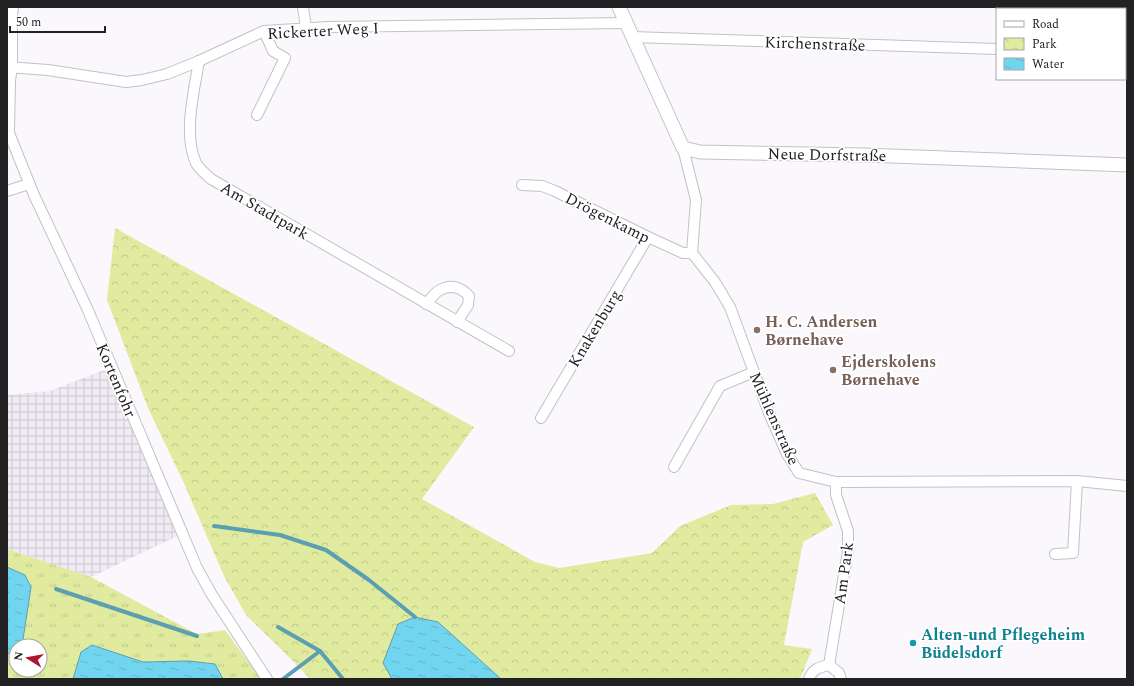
<svg xmlns="http://www.w3.org/2000/svg" width="1134" height="686" viewBox="0 0 1134 686" font-family="Spectral,serif">
  <style>
    .industrial { fill: url(#industrial-grid) }
    .grass { fill: url(#grass-tufts) }
    .park { fill: url(#park-crowns) }
    .water { fill: url(#water-ripples); stroke: #5a9fb2 }
    .lines { fill: none; stroke-linecap: round; stroke-linejoin: round }
    .stream { stroke: #5a9fb2; stroke-width: 4 }
    .minor-casing { stroke: #c4c1c5; stroke-width: 12 }
    .tertiary-casing { stroke: #c4c1c5; stroke-width: 15 }
    .minor { stroke: #fff; stroke-width: 10 }
    .tertiary { stroke: #fff; stroke-width: 13 }
    .education-dot { fill: #8d6e63; stroke: #fff; stroke-width: 1.5 }
    .culture-dot { fill: #0f9aa8; stroke: #fff; stroke-width: 1.5 }
    .labels { text-anchor: middle; stroke-width: 3.5; stroke-linejoin: round; paint-order: stroke }
    .street-label { font-size: 16px; fill: #222123; stroke: #fff }
    .education-label { font-size: 16px; font-weight: bold; fill: #785e54; stroke: #fff; text-anchor: start }
    .culture-label { font-size: 16px; font-weight: bold; fill: #0d838f; stroke: #fff; text-anchor: start }
  </style>
  <defs>
    <pattern id="industrial-grid" width="8" height="8" patternUnits="userSpaceOnUse"><rect width="8" height="8" fill="#f0eaf4"/><path d="M0 4h8M4 0v8" fill="none" stroke="#cec8d1"/></pattern>
    <pattern id="grass-tufts" width="24" height="20" patternUnits="userSpaceOnUse"><rect width="24" height="20" fill="#e1eb9f"/><path d="M3 7l-1-3M5 7V3M7 7l1-3M15 17l-1-3M17 17v-4M19 17l1-3" fill="none" stroke="#c1c989"/></pattern>
    <pattern id="park-crowns" width="20" height="18" patternUnits="userSpaceOnUse"><rect width="20" height="18" fill="#e1eb9f"/><path d="M2 6a3 3 0 1 1 6 0M12 15a3 3 0 1 1 6 0" fill="none" stroke="#c1c989"/></pattern>
    <pattern id="water-ripples" width="26" height="14" patternUnits="userSpaceOnUse"><rect width="26" height="14" fill="#72d5ef"/><path d="M2 4q2-2 4 0t4 0M15 11q2-2 4 0t4 0" fill="none" stroke="#62b7cd"/></pattern>
  </defs>
  <rect width="100%" height="100%" fill="#faf8fc"/>
  <polygon class="industrial" points="117,365 188,531 91,577 7,549 7,395 50,391"/>
  <g class="grass">
    <polygon points="7,549 91,577 197,634 225,630 261,679 223,679 215,664 189,661 143,662 92,645 81,652 73,679 7,679 7,653 12,655 16,652 16,670 40,670 40,646 22,646 31,587 25,575 7,567"/>
    <polygon points="294,662 327,678 328,679 310,679"/>
  </g>
  <polygon class="park" points="115,228 474,427 422,499 535,562 559,568 652,553 680,526 731,505 773,504 815,493 833,525 803,542 784,645 812,649 801,677 795,679 328,679 294,662 246,615 224,576 183,481 148,408 107,300"/>
  <g class="water">
    <polygon points="7,567 25,575 31,587 22,646 16,646 16,652 12,655 7,653"/>
    <polygon points="415,617 438,622 501,679 392,679 383,663 398,624"/>
    <polygon points="92,645 143,662 189,661 215,664 223,679 73,679 81,652"/>
  </g>
  <g class="lines">
    <g class="stream">
      <polyline points="214,526 280,535 326,550 369,580 415,617"/>
      <polyline points="56,589 197,636"/>
      <polyline points="278,627 320,651"/>
      <polyline points="283,679 320,651 343,679"/>
    </g>
    <defs>
      <g id="minor">
        <polyline points="13,7 12,15 12,68 10,80 9,133 34,195 87,308 197,568 212,595 267,679"/>
        <polyline points="303,7 306,28"/>
        <polyline points="632,37 997,49"/>
        <polyline points="1125,51 1127,51"/>
        <path d="M199,61C194,91 183,135 196,163C199,169 207,175 211,179L509,351"/>
        <polyline points="7,67 48,70 126,82 142,80 167,74 199,61 264,31 329,27 626,23"/>
        <polyline points="257,115 285,58 273,51 264,31"/>
        <polyline points="683,148 696,200 692,253 715,282 730,307 769,413 787,454 799,473 836,482 1077,481 1127,486"/>
        <polyline points="522,185 542,186 555,191 648,237 683,253 692,253"/>
        <polyline points="7,191 29,184"/>
        <path d="M426,304C430,300 435,292 440,290C451,284 461,287 469,296L468,305L457,322"/>
        <polyline points="541,418 648,237"/>
        <polyline points="674,467 720,386 754,372"/>
        <polyline points="1055,554 1073,553 1077,481"/>
        <polyline points="829,665 848,551 848,531 836,495 836,482"/>
        <path d="M809,679C812,669 820,667 829,665L839,673L841,679"/>
      </g>
      <polyline id="tertiary" points="619,7 683,148 700,152 865,155 1127,165"/>
    </defs>
    <use href="#minor" class="minor-casing"/>
    <use href="#tertiary" class="tertiary-casing"/>
    <use href="#minor" class="minor"/>
    <use href="#tertiary" class="tertiary"/>
  </g>
  <g class="education-dot">
    <circle cx="757" cy="330" r="4"/>
    <circle cx="833" cy="370" r="4"/>
  </g>
  <circle class="culture-dot" cx="913" cy="643" r="4"/>
  <g class="labels">
    <g class="street-label">
      <text transform="translate(323 30) rotate(-3)" y="6">Rickerter Weg I</text>
      <text transform="translate(815 43) rotate(2)" y="6">Kirchenstraße</text>
      <text transform="translate(827 154) rotate(1)" y="6">Neue Dorfstraße</text>
      <text transform="translate(265 210) rotate(30)" y="6">Am Stadtpark</text>
      <text transform="translate(608 217) rotate(27)" y="6">Drögenkamp</text>
      <text transform="translate(594 328) rotate(-59)" y="6">Knakenburg</text>
      <text transform="translate(117 380) rotate(67)" y="6">Kortenfohr</text>
      <text transform="translate(775 418) rotate(66)" y="6">Mühlenstraße</text>
      <text transform="translate(843 573) rotate(-82)" y="6">Am Park</text>
    </g>
    <g class="education-label">
      <text x="765" y="327">H. C. Andersen<tspan x="765" dy="18">Børnehave</tspan></text>
      <text x="841" y="367">Ejderskolens<tspan x="841" dy="18">Børnehave</tspan></text>
    </g>
    <g class="culture-label">
      <text x="921" y="640">Alten-und Pflegeheim<tspan x="921" dy="18">Büdelsdorf</tspan></text>
    </g>
  </g>
  <rect width="1134" height="686" fill="none" stroke="#222123" stroke-width="16"/>
  <rect x="996" y="8" width="130" height="72" fill="#ffffff" stroke="#a7a6a7"/>
  <rect x="1004" y="21" width="20" height="6" fill="#ffffff" stroke="#a7a6a7"/>
  <text x="1032" y="28" font-size="12" fill="#222123">Road</text>
  <rect x="1004" y="38" width="20" height="12" fill="url(#park-crowns)" stroke="#a7a6a7"/>
  <text x="1032" y="48" font-size="12" fill="#222123">Park</text>
  <rect x="1004" y="58" width="20" height="12" fill="url(#water-ripples)" stroke="#a7a6a7"/>
  <text x="1032" y="68" font-size="12" fill="#222123">Water</text>
  <g transform="translate(28 658) rotate(281)"><circle r="19" fill="#ffffff" stroke="#a7a6a7"/>
  <path d="M0-3L7 15L0 10L-7 15Z" fill="#ab1630"/>
  <text y="-6" font-size="11" font-weight="bold" text-anchor="middle" fill="#222123">N</text>
  </g>
  <path d="M10 26v6h95v-6" fill="none" stroke="#222123" stroke-width="2"/>
  <text x="16" y="26" font-size="12" fill="#222123" stroke="#ffffff" stroke-width="3" paint-order="stroke">50 m</text>
</svg>
